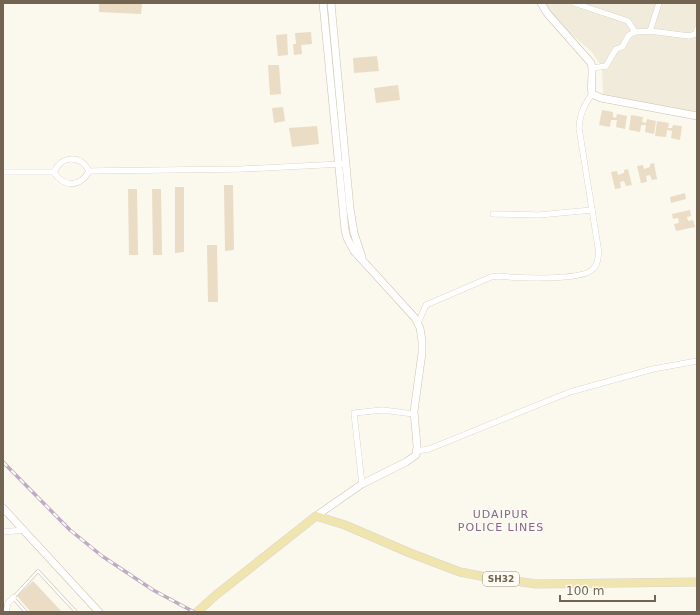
<svg xmlns="http://www.w3.org/2000/svg" width="700" height="615" viewBox="0 0 700 615" font-family="'DejaVu Sans',sans-serif">
  <style>
    .residential { fill: #f1ebdc }
    .building { fill: #ebdcc5 }
    .lines { fill: none; stroke-linecap: round; stroke-linejoin: round }
    .lane-casing { stroke: #ccc3b3; stroke-width: 3.5 }
    .street-casing { stroke: #ccc3b3; stroke-width: 6 }
    .secondary-casing { stroke: #ccc2af; stroke-width: 8 }
    .primary-casing { stroke: #d8d4cf; stroke-width: 9 }
    .lane { stroke: #fff; stroke-width: 2.5 }
    .street { stroke: #fff; stroke-width: 5.5 }
    .secondary { stroke: #fff; stroke-width: 7 }
    .primary { stroke: #f0e5ae; stroke-width: 8 }
    .rail-casing { stroke: #beabc4; stroke-width: 3.5 }
    .rail { stroke: #fdfbf3; stroke-width: 2; stroke-dasharray: 6; stroke-linecap: butt }
    .labels { text-anchor: middle; stroke-width: 3; stroke-linejoin: round; paint-order: stroke }
    .shield { fill: #fdfbf3; stroke: #9c9182; stroke-width: 1 }
    .shield-label { font-size: 9px; font-weight: bold; fill: #736452 }
    .neighbourhood-label { font-size: 11px; letter-spacing: 1px; fill: #836688; stroke: #fdfbf3 }
  </style>
  <rect width="100%" height="100%" fill="#fbf8ed"/>
  <polygon class="residential" points="544,3 697,3 697,113 603,96 602,67 591,51 566,30 546,8"/>
  <g class="building">
    <polygon points="99,3 142,3 141,14 99,12"/>
    <polygon points="311,32 312,44 301,45 302,54 294,55 293,44 296,44 295,33"/>
    <polygon points="287,34 288,55 278,56 276,35"/>
    <polygon points="377,56 379,71 354,73 353,58"/>
    <polygon points="268,65 279,65 281,94 270,95"/>
    <polygon points="398,85 400,100 376,103 374,88"/>
    <polygon points="283,107 285,121 274,123 272,108"/>
    <polygon points="602,110 613,112 613,117 616,118 617,114 627,116 625,129 616,127 617,120 611,120 610,127 599,125"/>
    <polygon points="631,115 643,117 642,122 646,123 647,119 656,121 654,134 645,132 646,125 641,125 640,132 629,130"/>
    <polygon points="657,121 669,123 668,128 672,128 673,125 682,126 680,140 671,138 672,131 667,130 666,137 655,136"/>
    <polygon points="317,126 319,144 292,147 289,128"/>
    <polygon points="654,163 657,179 652,180 650,175 646,176 647,182 641,183 637,166 643,165 644,169 650,167 650,164"/>
    <polygon points="628,169 632,185 626,186 624,181 620,182 621,188 615,189 611,172 617,171 618,175 624,173 624,170"/>
    <polygon points="224,185 233,185 234,250 225,251"/>
    <polygon points="175,187 184,187 184,252 175,253"/>
    <polygon points="128,189 137,189 138,255 129,255"/>
    <polygon points="152,189 161,189 162,255 153,255"/>
    <polygon points="685,193 686,199 671,203 670,197"/>
    <polygon points="690,210 691,216 687,217 688,221 693,220 695,227 676,231 674,224 679,223 678,218 673,219 672,214"/>
    <polygon points="207,245 217,245 218,302 208,302"/>
    <polygon points="33,581 62,612 31,612 17,596"/>
  </g>
  <g class="lines">
    <defs>
      <polyline id="lane" points="26,612 13,598 38,571 76,612"/>
      <g id="street">
        <polyline points="574,3 628,21 635,32"/>
        <polyline points="650,31 689,36 696,34 697,29"/>
        <polyline points="593,68 606,66 616,49 622,47 629,35 635,32 650,31 659,3"/>
        <path d="M3,172H54C63,187 80,188 89,171"/>
        <path d="M54,172C62,155 80,155 89,171L242,169L342,164"/>
        <polyline points="493,214 539,215 592,210"/>
        <path d="M418,323L426,305L491,277L498,276C516,278 579,281 592,270C599,264 599,255 598,247L579,128C580,113 584,106 592,94"/>
        <polyline points="417,451 429,449 570,392 653,369 697,361"/>
        <polyline points="362,484 354,413 382,410 414,414"/>
        <polyline points="3,532 24,530"/>
        <polyline points="6,612 8,603 13,598"/>
      </g>
      <g id="secondary">
        <polyline points="331,3 350,208 354,233 362,257"/>
        <path d="M541,3L547,13L591,63C594,73 590,83 592,94L601,98L697,116"/>
        <polyline points="3,508 99,612"/>
        <polyline points="316,516 362,484 406,462 416,455 417,446 414,411 422,353 422,341 420,328 415,318 354,251 347,238 345,230 323,3"/>
      </g>
      <polyline id="primary" points="197,612 216,595 316,516 345,525 410,553 460,572 486,577 536,584 697,582"/>
    </defs>
    <use href="#lane" class="lane-casing"/>
    <use href="#street" class="street-casing"/>
    <use href="#secondary" class="secondary-casing"/>
    <use href="#primary" class="primary-casing"/>
    <use href="#lane" class="lane"/>
    <use href="#street" class="street"/>
    <use href="#secondary" class="secondary"/>
    <use href="#primary" class="primary"/>
    <defs>
      <polyline id="rail" points="3,462 70,530 102,556 153,590 194,612"/>
    </defs>
    <use href="#rail" class="rail-casing"/>
    <use href="#rail" class="rail"/>
  </g>
  <g class="labels">
    <rect class="shield" x="483" y="572" width="36" height="14" rx="3"/>
    <g class="shield-label">
      <text x="501" y="582">SH32</text>
    </g>
    <g class="neighbourhood-label">
      <text x="501" y="518">UDAIPUR<tspan x="501" dy="13">POLICE LINES</tspan></text>
    </g>
  </g>
  <rect width="700" height="615" fill="none" stroke="#736452" stroke-width="8"/>
  <path d="M560 595v6h95v-6" fill="none" stroke="#736452" stroke-width="2"/>
  <text x="566" y="595" font-size="12" fill="#736452" stroke="#fdfbf3" stroke-width="3" paint-order="stroke">100 m</text>
</svg>
